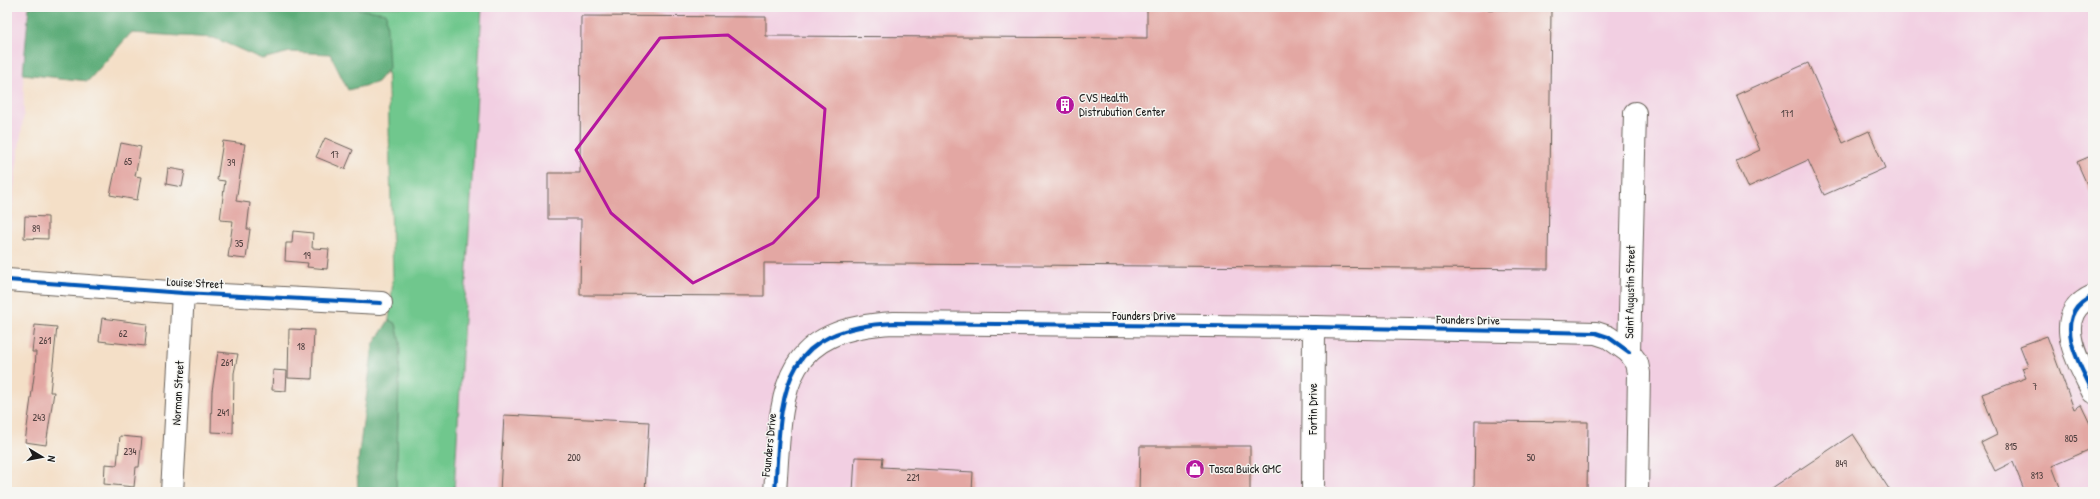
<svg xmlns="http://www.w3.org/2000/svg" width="2100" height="499" viewBox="0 0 2100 499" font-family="'Patrick Hand',sans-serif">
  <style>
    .built { fill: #f2cfe2 }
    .green { fill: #70c78d; stroke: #467254 }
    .forest { fill: #5cac78; stroke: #3c644a }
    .building { fill: #e3a7a3 }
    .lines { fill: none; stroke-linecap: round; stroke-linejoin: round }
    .minor-casing { stroke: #686058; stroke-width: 24 }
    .minor { stroke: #fff; stroke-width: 22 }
    .cycleway-casing { stroke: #f6f6f2; stroke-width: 6 }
    .cycleway { stroke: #0057b8; stroke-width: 4 }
    .marked { fill: none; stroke: #b5179e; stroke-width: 3; stroke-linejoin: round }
    .labels { text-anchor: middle; stroke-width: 3; stroke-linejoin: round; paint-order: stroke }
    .number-label { font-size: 10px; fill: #4e3f3e }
    .poi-label { font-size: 12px; fill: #1c1c1c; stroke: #f6f6f2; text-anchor: start }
    .street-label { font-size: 12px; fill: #1c1c1c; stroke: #f6f6f2 }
  </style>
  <rect width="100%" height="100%" fill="#f6f6f2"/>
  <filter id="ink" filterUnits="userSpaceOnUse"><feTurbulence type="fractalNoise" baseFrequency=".025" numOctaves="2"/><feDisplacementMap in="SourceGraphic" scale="8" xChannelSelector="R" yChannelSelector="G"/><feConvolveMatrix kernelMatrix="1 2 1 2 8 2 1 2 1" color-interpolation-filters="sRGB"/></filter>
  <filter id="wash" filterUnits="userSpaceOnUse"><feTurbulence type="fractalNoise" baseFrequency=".012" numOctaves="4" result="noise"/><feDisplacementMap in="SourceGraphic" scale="16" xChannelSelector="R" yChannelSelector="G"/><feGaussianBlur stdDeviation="0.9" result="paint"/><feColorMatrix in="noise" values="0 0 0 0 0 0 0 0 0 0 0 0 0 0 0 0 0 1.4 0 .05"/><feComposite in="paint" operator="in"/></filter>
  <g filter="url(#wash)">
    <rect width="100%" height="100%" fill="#f4dfc7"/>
    <g class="built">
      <polygon points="7,7 29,7 23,74 24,113 15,179 7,268"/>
      <polygon points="482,7 2093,7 2093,492 454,492"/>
    </g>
    <polygon class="green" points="335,7 482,7 454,492 396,492 400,342 396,324 389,320 393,280 386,13"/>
    <g class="forest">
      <polygon points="29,7 344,7 386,13 389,68 376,83 348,90 330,54 290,52 262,59 214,38 131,33 88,81 23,74"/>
      <polygon points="389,320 396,324 400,342 396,492 358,492 357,469 373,345"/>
    </g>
    <g id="blocks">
      <g class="building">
        <polygon points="1147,7 1551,10 1548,269 764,263 764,296 580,295 581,219 548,219 548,173 580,173 581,16 766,17 766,36 1147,38"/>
        <polygon points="1808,63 1843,143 1869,131 1885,168 1824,195 1808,160 1748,187 1736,161 1760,150 1736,95"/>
        <polygon points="325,138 353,150 345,169 316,157"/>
        <polygon points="223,141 245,144 236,201 250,203 247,229 250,229 246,259 228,257 233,221 220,220 225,181 217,180"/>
        <polygon points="121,143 141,147 135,176 141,177 137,200 110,195"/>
        <polygon points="2093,155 2093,198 2077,162"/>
        <polygon points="168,168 185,171 182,187 166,184"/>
        <polygon points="25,216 48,217 48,239 24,238"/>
        <polygon points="293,231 313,233 312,248 329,249 327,269 307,267 308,263 285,261 286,243 292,243"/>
        <polygon points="102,318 147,324 145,346 99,341"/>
        <polygon points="35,325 57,327 50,392 54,392 46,445 25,442 35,369 36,352 32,352"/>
        <polygon points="289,329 314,330 312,379 288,378"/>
        <polygon points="2047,336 2074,409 2081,405 2093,430 2093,448 2052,466 2060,487 2047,492 2025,492 2013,462 1995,471 1981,443 1997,435 1982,394 2026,378 2022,368 2028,366 2020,346"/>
        <polygon points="218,352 238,354 234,373 233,433 211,432 212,391"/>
        <polygon points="273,370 287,371 286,391 272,390"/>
        <polygon points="504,415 649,422 645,492 500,492"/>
        <polygon points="1475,421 1588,422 1587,492 1474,492"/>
        <polygon points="1853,434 1891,492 1766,492"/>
        <polygon points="120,436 142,438 139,467 136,467 134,487 104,484 105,464 117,465"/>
        <polygon points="1140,446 1250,446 1250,492 1139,492"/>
        <polygon points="855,457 883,458 882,467 973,472 972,492 853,492"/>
      </g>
    </g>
  </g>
  <g filter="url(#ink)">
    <use href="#blocks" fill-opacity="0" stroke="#686058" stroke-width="1"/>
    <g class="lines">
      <defs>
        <g id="minor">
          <polyline points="1635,113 1629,352 1637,363 1639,373 1637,492"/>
          <polyline points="7,280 183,293 381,303"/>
          <path d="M2093,296C2049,315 2079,363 2093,392"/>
          <polyline points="172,492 183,293"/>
          <path d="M775,492C782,396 775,329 894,323L1314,327L1596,333L1608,337L1629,352"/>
          <polyline points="1313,492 1314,327"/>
        </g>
      </defs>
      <use href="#minor" class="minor-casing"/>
      <use href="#minor" class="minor"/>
      <defs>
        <g id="cycleway">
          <polyline points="7,280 183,293 381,303"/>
          <path d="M2093,296C2049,315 2079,363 2093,392"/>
          <path d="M775,492C782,396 775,329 894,323L1314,327L1596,333L1608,337L1629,352"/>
        </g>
      </defs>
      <use href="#cycleway" class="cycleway-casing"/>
      <use href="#cycleway" class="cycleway"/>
    </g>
  </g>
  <path class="marked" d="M728,35L825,109L818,197L773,243L693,283L611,213L576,150L660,38Z"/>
  <defs>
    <symbol id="building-disc" viewBox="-11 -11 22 22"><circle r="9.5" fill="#b5179e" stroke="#f6f6f2"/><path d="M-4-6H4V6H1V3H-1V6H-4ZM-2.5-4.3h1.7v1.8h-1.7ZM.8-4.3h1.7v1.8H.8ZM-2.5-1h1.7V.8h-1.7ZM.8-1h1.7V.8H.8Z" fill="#fff"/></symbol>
    <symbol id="shop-disc" viewBox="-11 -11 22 22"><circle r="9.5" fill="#b5179e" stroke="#f6f6f2"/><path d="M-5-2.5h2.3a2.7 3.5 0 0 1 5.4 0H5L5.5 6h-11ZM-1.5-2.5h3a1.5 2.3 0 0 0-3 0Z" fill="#fff"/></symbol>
  </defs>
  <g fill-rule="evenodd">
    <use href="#building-disc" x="1054" y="94" width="22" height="22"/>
    <use href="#shop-disc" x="1184" y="458" width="22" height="22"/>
  </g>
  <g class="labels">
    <g class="number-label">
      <text x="1787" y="117">171</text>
      <text x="335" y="158">17</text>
      <text x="128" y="165">65</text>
      <text x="231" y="166">39</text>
      <text x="36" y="232">89</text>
      <text x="239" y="247">35</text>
      <text x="307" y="259">19</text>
      <text x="123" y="337">62</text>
      <text x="45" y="344">261</text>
      <text x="301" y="350">18</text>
      <text x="227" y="366">261</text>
      <text x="2035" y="390">7</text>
      <text x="223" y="416">241</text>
      <text x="39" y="421">243</text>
      <text x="2071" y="442">805</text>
      <text x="2011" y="450">815</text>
      <text x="130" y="455">234</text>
      <text x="574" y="461">200</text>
      <text x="1531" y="461">50</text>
      <text x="1841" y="467">849</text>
      <text x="2037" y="479">813</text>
      <text x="913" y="481">221</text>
    </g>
    <g class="poi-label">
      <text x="1079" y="102">CVS Health<tspan x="1079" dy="14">Distrubution Center</tspan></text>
      <text x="1209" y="473">Tasca Buick GMC</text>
    </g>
    <g class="street-label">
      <text transform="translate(195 283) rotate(3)" y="4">Louise Street</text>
      <text transform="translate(1630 292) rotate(-89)" y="4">Saint Augustin Street</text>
      <text x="1144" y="320">Founders Drive</text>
      <text transform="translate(1468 320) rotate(1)" y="4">Founders Drive</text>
      <text transform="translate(178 393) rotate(-87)" y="4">Norman Street</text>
      <text transform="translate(1313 409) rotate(-90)" y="4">Fortin Drive</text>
      <text transform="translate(769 445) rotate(-84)" y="4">Founders Drive</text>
    </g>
  </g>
  <rect width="2100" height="499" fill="none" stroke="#f6f6f2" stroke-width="24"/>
  <g transform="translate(42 457) rotate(100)" stroke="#f6f6f2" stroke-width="3" paint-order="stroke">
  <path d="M0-3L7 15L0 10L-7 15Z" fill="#1c1c1c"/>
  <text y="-6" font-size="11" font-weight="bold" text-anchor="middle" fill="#1c1c1c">N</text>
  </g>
</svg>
